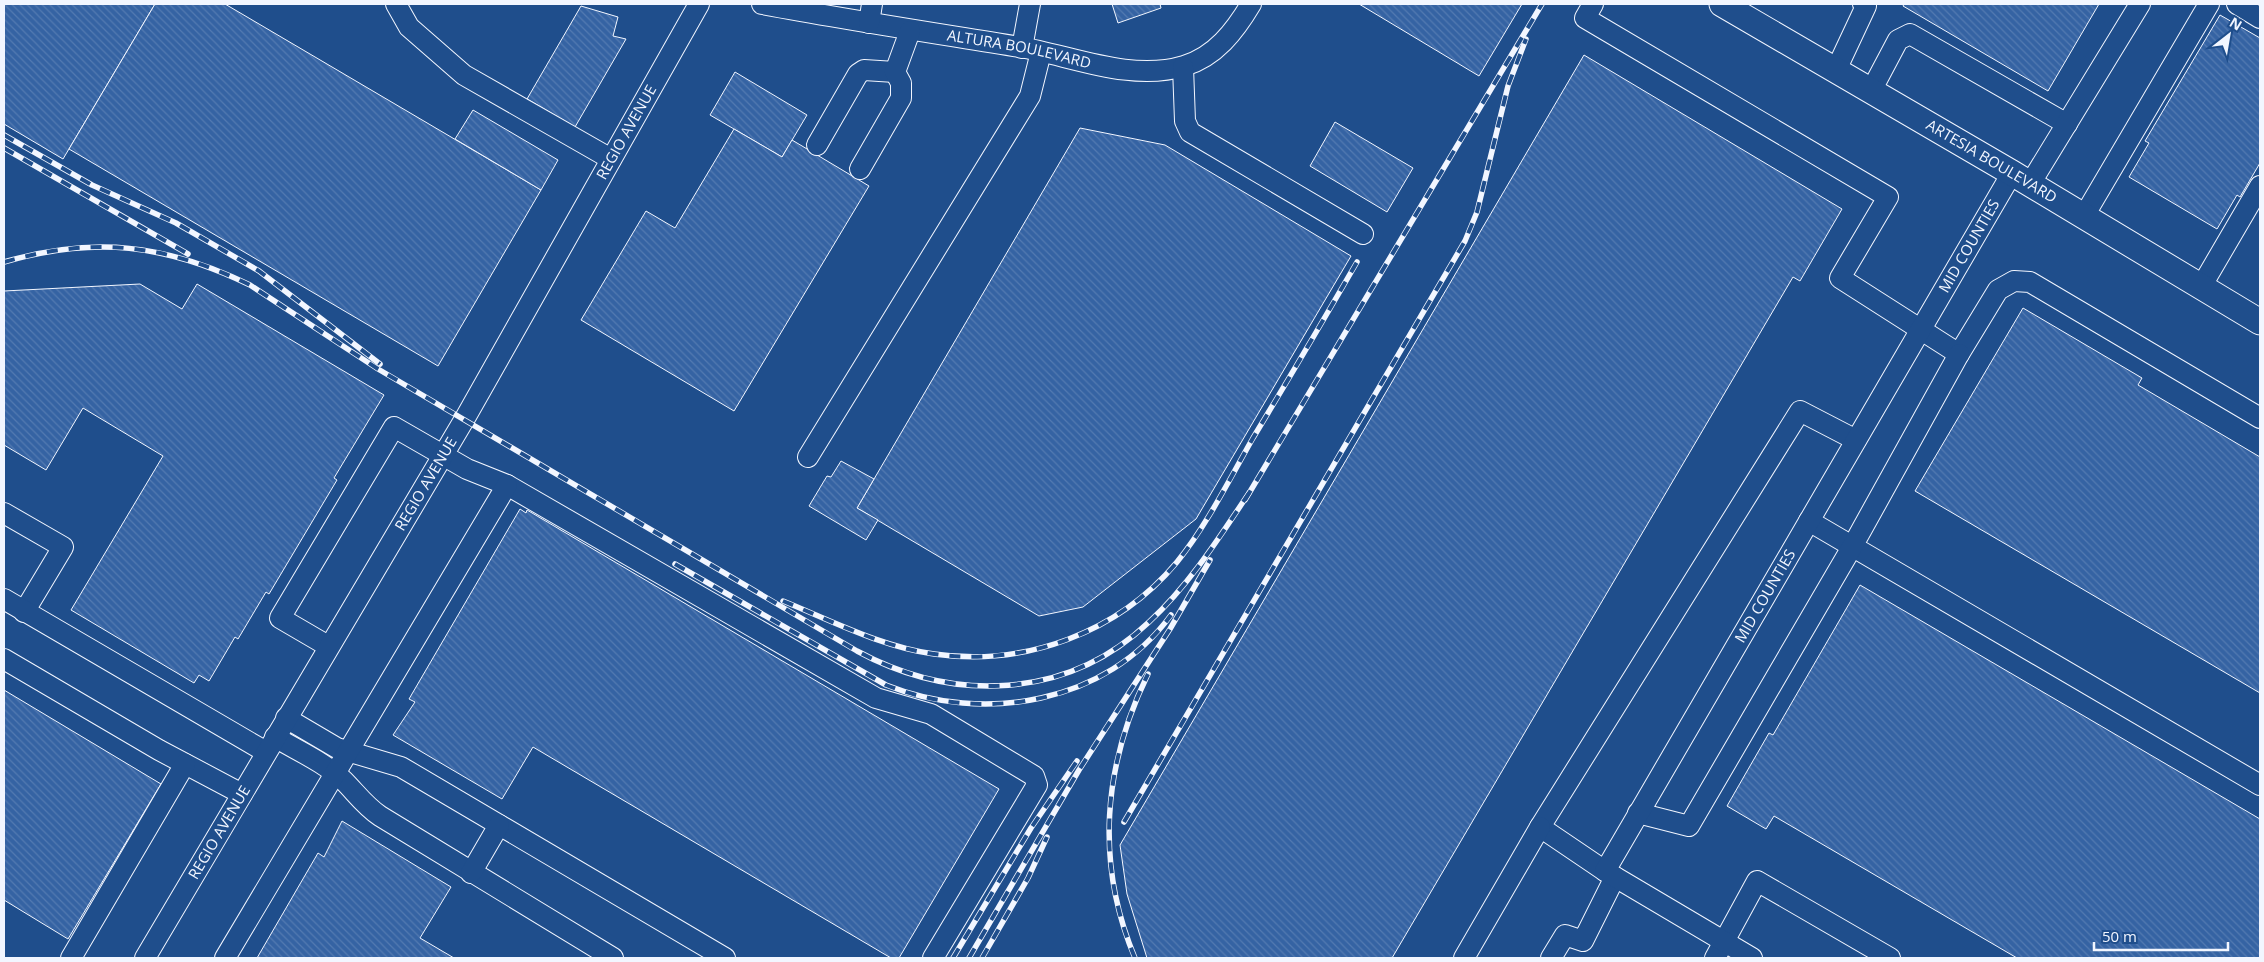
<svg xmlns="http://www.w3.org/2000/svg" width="2264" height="962" viewBox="0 0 2264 962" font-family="'Open Sans',sans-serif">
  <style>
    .building { fill: url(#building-back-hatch); stroke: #f2f6ff }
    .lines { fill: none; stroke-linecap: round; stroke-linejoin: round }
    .minor-casing { stroke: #f2f6ff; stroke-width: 22 }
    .major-casing { stroke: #f2f6ff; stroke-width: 27 }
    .minor { stroke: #1f4e8c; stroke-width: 20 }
    .major { stroke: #1f4e8c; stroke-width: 25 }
    .rail-casing { stroke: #f2f6ff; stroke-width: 5.5 }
    .rail { stroke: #1f4e8c; stroke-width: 4; stroke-dasharray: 11; stroke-linecap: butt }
    .labels { text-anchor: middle; stroke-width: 4; stroke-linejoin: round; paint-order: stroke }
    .street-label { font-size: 15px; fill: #f2f6ff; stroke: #1f4e8c }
  </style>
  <defs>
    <pattern id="building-back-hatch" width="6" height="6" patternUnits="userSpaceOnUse" patternTransform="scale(1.25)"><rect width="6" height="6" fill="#3563a3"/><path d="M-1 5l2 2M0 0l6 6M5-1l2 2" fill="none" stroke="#537ab1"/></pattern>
  </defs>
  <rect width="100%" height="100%" fill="#1f4e8c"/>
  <g class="building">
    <polygon points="4,4 155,4 63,159 4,124"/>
    <polygon points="155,4 225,4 541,190 438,366 69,149"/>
    <polygon points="1112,4 1160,4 1161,8 1118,23"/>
    <polygon points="1359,4 1522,4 1479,76"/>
    <polygon points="1904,4 2099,4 2048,91 1903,6"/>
    <polygon points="581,6 618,17 613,36 626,39 575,127 527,99"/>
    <polygon points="2220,15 2260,38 2260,163 2240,197 2237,195 2217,229 2129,177 2149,143 2145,141"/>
    <polygon points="1584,55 1842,209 1800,281 1793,277 1392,958 1147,958 1127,894 1120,845"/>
    <polygon points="735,72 807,115 782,157 710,115"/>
    <polygon points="473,110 558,160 541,190 455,139"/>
    <polygon points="1335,122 1413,168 1387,212 1310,166"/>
    <polygon points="1080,128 1165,145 1351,256 1196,519 1083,607 1039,616 857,508"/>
    <polygon points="734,129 782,157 792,140 869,186 734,411 581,320 646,211 675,228"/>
    <polygon points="140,284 182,309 197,284 384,395 334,478 337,480 269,594 266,592 238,639 235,637 209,681 199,675 194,683 71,610 163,456 83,408 46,470 4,445 4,291"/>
    <polygon points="2023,308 2142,378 2138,385 2260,457 2260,693 1915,491"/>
    <polygon points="841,461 874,479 857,508 878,520 866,540 809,506 827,476 831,477"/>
    <polygon points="520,509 526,513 527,510 999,789 899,958 891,958 533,747 502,799 393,735 415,702 409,699"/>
    <polygon points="1860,585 2260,819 2260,958 2017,958 1774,816 1766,829 1727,806 1769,733 1773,735"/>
    <polygon points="4,690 161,784 68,939 4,900"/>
    <polygon points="342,821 451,887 420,938 454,958 257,958 318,853 324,857"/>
  </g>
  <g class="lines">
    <defs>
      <g id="minor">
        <polyline points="396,4 409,27 464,75 611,159"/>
        <path id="s1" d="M762,4C848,20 934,33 1020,47C1072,56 1131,82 1184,66C1215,57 1235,31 1251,4"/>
        <polyline points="1593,4 1585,18 1888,197 1840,278 1959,354 1998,290 2014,281 2030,282 2260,418"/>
        <polyline points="2237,4 2260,18"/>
        <polyline points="869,23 872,4"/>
        <polyline points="1022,48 1030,4"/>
        <polyline points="1183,67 1185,121 1190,132 1363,234"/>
        <polyline points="1836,70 1866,6 1863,4"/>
        <polyline points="1871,91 1898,40 1910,34 2067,124"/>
        <polyline points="817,145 858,74 864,70 895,72"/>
        <polyline points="860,169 901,98 901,83 895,72 910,31"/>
        <polyline points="2030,184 2140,4"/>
        <polyline points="2084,216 2209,4"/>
        <polyline points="2201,287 2260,186"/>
        <polyline points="808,457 1030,96 1041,52"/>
        <polyline points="4,513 63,547 24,612"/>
        <polyline points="1809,521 2260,785"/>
        <polyline points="4,599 266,752"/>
        <polyline points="328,646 280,618 394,427 467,469 507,485 876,698 931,714 1034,776 1037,785 933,958"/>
        <polyline points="4,659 159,750 242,794"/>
        <polyline points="286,718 337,748 401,767 725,958"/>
        <path d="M275,737C298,751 324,762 344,781C356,793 365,806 380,816L613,958"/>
        <polyline points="1638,813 1689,826 1852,547 1959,354"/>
        <polyline points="1605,871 1540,827 1800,411 1856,440"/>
        <polyline points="471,873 499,825"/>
        <polyline points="71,958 185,764"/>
        <path id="s2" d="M145,958L464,420L699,4"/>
        <polyline points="225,958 507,485"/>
        <polyline points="1464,958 1540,827"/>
        <polyline points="1551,958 1565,935 1583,941 1615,877"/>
        <polyline points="1715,958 1757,881 1890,958"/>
        <path id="s3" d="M1752,958L1605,871L2012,173"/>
      </g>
      <g id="major">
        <path id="s4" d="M1722,4L2012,173L2260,322"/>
      </g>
    </defs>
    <use href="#minor" class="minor-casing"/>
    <use href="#major" class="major-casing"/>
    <use href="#minor" class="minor"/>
    <use href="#major" class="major"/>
    <defs>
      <g id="rail">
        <polyline points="4,135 92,185 176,223 259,271 380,364"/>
        <polyline points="4,148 188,254"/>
        <path d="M4,262C95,236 165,244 250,285L378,369L857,651C953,703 1067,700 1149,622C1189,585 1219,538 1249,493"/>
        <polyline points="1245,500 1542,4"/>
        <path d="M675,564L886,685C984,724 1106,704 1171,615"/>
        <path d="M783,601C832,621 882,647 934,654C1025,667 1118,633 1177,562C1207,525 1229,480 1253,438C1288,380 1323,321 1357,262"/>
        <polyline points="1124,822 1465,241 1477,212 1508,86 1526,39"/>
        <polyline points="953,958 1031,828 1077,761"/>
        <polyline points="969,958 1079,770 1170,629 1210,560"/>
        <polyline points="982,958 1028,878 1047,837"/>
        <path d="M1135,958C1095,863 1103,766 1148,674"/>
      </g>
    </defs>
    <use href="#rail" class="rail-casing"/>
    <use href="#rail" class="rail"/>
  </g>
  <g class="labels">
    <g class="street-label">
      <text dy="5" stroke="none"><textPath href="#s1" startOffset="261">ALTURA BOULEVARD</textPath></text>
      <text dy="5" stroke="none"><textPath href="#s2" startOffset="956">REGIO AVENUE</textPath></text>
      <text dy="5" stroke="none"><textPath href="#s4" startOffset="312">ARTESIA BOULEVARD</textPath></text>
      <text dy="5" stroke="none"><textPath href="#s3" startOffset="894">MID COUNTIES</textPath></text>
      <text dy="5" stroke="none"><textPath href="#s2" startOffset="551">REGIO AVENUE</textPath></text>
      <text dy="5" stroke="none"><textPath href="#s3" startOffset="489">MID COUNTIES</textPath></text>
      <text dy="5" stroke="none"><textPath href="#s2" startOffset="146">REGIO AVENUE</textPath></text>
    </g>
  </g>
  <rect width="2264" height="962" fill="none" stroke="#f2f6ff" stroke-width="10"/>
  <g transform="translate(2229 35) rotate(31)" stroke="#1f4e8c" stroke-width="4" paint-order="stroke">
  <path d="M0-4L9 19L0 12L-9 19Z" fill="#f2f6ff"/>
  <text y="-8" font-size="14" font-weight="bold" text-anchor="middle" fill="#f2f6ff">N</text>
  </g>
  <path d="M2094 942v8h134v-8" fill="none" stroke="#f2f6ff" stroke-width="2.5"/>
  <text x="2102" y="942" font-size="15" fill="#f2f6ff" stroke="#1f4e8c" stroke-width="4" paint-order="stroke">50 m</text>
</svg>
